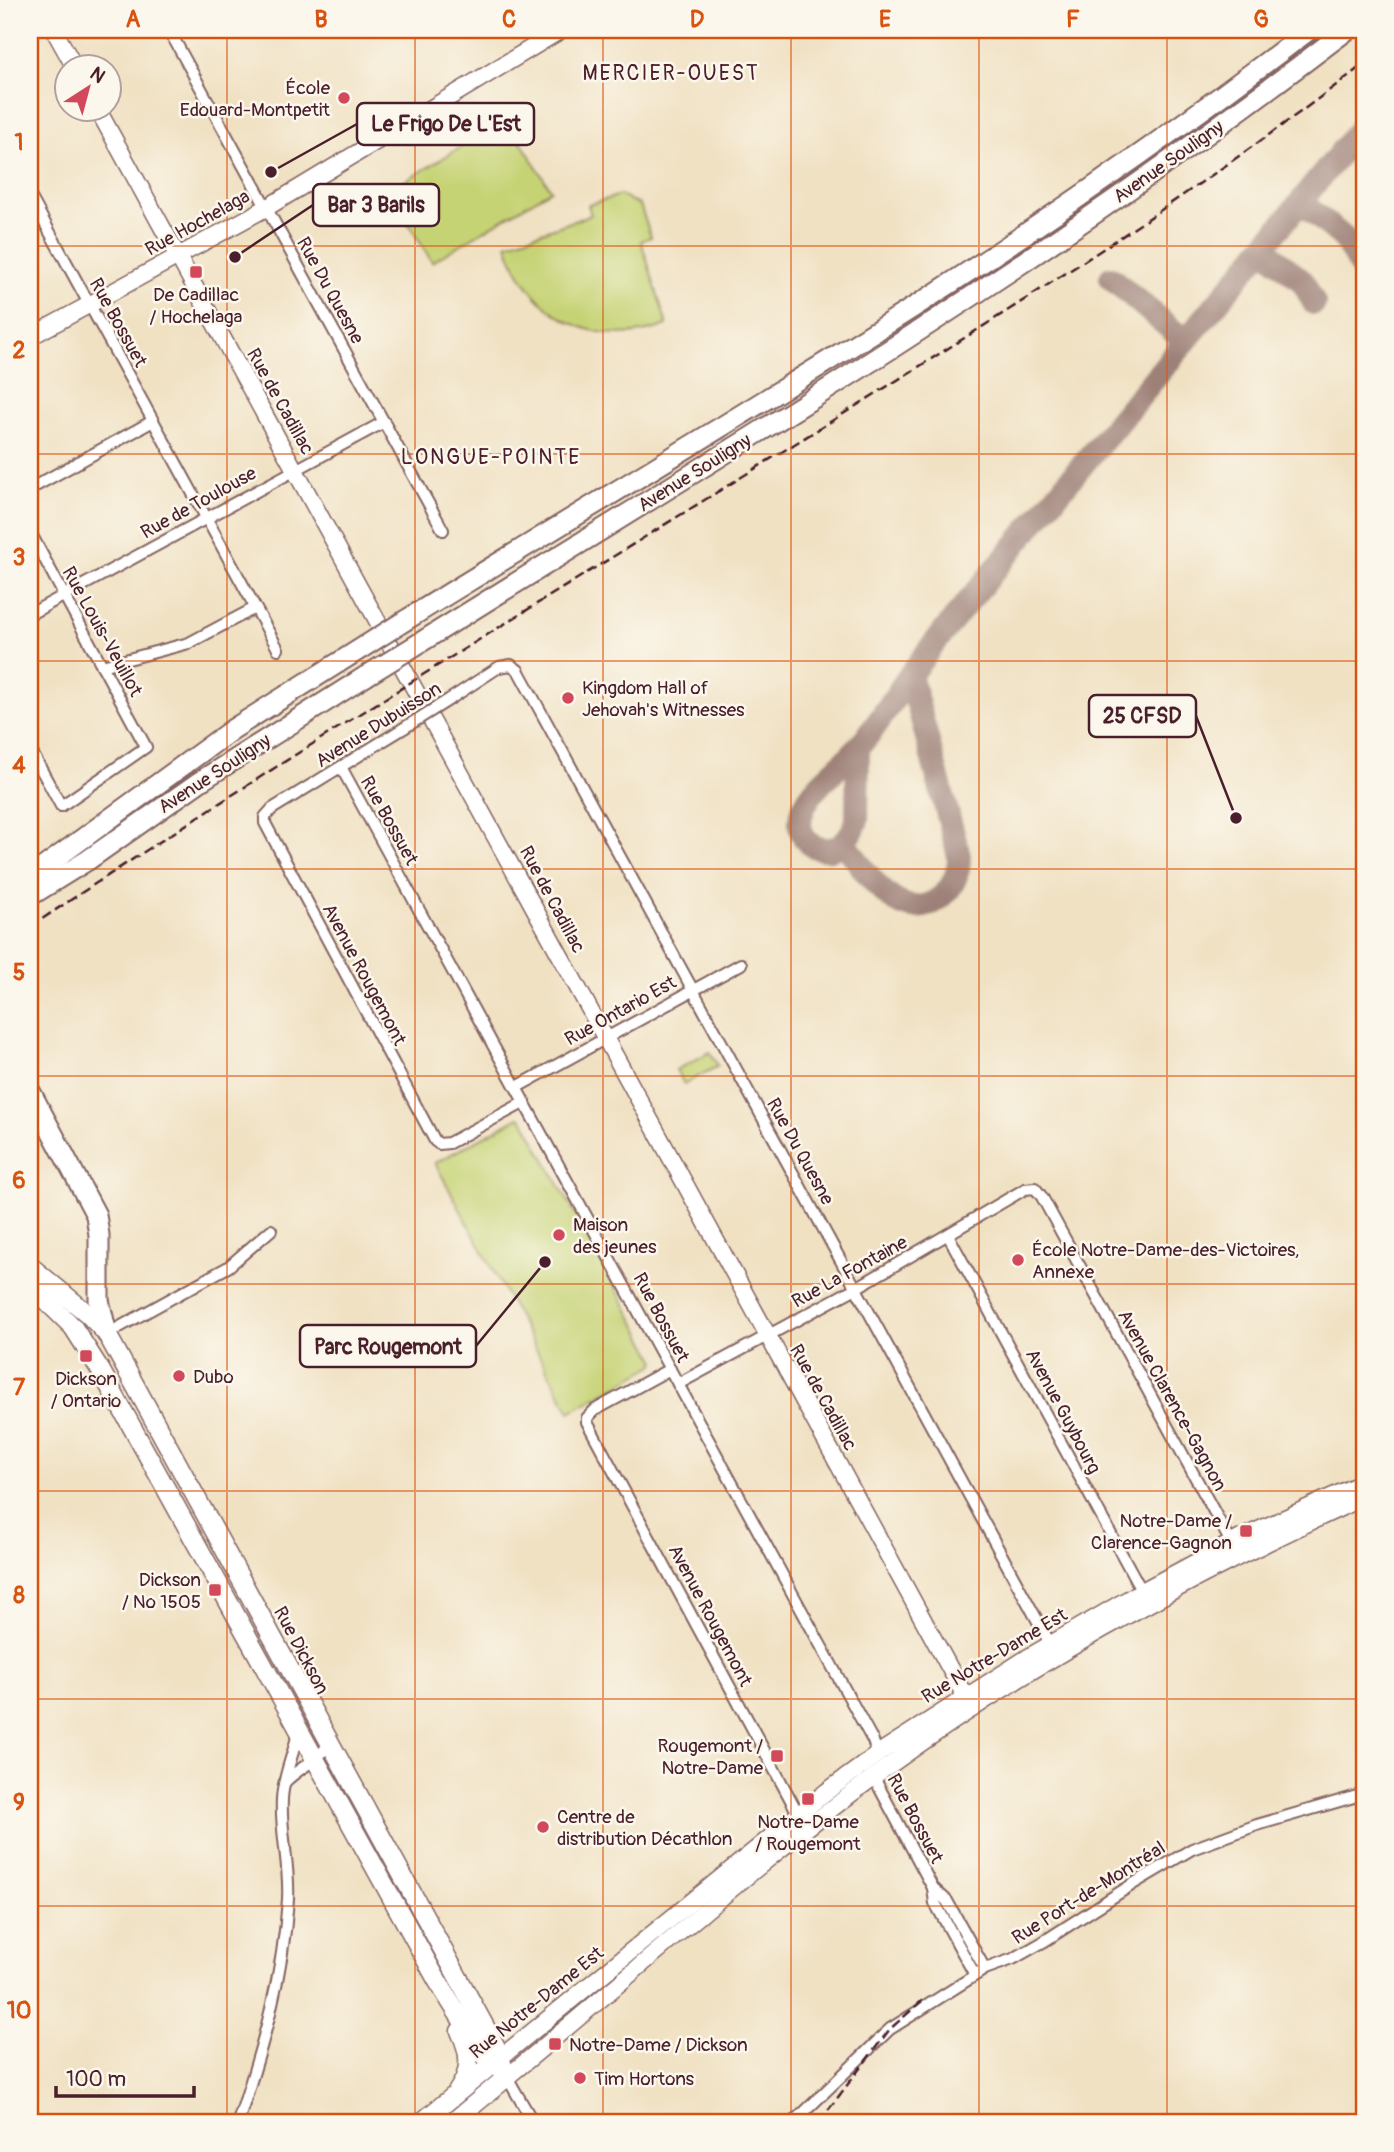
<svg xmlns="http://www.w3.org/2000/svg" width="1394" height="2152" viewBox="0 0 1394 2152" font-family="Pangolin,sans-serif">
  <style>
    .green { fill: #c6d374; stroke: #887950; stroke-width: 2 }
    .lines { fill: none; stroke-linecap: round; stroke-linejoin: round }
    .taxiway { stroke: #9d8077; stroke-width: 24 }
    .street-casing { stroke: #846360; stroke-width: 14 }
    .secondary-casing { stroke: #846360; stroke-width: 19 }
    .primary-casing { stroke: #846360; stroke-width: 21 }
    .highway-casing { stroke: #846360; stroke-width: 23 }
    .street { stroke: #fff; stroke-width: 10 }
    .secondary { stroke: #fff; stroke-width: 16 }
    .primary { stroke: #fff; stroke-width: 18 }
    .highway { stroke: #fff; stroke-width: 19 }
    .rail { stroke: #4a1f2b; stroke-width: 2.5; stroke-dasharray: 10 5; stroke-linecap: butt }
    .street-bridge-casing { stroke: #846360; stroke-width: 14; stroke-linecap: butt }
    .highway-bridge-casing { stroke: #846360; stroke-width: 23; stroke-linecap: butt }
    .street-bridge { stroke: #fff; stroke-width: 10 }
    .highway-bridge { stroke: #fff; stroke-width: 19 }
    .grid { fill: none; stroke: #d8530f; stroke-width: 2; stroke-opacity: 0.55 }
    .poi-dot { fill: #d1495b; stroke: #fbf7ec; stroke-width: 2.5 }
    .labels { text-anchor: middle; stroke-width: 5; stroke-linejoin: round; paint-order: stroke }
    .poi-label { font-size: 19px; fill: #4a1f2b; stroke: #fbf7ec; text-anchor: start }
    .street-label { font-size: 19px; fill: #4a1f2b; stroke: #fbf7ec }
    .neighbourhood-label { font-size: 21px; letter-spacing: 2px; fill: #4a1f2b; stroke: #fbf7ec }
    .leader { fill: none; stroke: #4a1f2b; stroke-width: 2.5 }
    .callout-dot { fill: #4a1f2b; stroke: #fbf7ec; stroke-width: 2.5 }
    .callout { fill: #fbf7ec; stroke: #4a1f2b; stroke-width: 2.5 }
    .callout-label { font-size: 21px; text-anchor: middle; font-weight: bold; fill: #4a1f2b }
    .neatline { fill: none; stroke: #d8530f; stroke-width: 2.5 }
    .grid-label { font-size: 23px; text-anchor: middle; font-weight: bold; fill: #d8530f }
  </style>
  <rect width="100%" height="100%" fill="#fbf7ec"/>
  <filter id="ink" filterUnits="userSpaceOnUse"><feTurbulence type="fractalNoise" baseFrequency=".0143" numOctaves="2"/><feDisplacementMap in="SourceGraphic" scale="14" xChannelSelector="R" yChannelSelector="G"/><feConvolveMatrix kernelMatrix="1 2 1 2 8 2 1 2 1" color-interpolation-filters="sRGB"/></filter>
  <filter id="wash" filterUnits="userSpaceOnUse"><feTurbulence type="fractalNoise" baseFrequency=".00686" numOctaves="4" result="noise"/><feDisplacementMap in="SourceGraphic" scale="28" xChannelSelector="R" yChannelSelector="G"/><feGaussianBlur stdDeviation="1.57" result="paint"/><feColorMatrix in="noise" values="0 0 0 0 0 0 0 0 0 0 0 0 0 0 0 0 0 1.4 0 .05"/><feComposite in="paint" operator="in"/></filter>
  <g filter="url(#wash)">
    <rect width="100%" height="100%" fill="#f0e1c3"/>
    <g class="green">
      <polygon points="507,119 551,190 432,262 389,191"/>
      <path d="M620,195L640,205L651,237L641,241L667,325C597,352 528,316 507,244L591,215L588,205Z"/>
      <polygon points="710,1052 718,1066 684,1084 676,1070"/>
      <polygon points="519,1117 523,1119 656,1361 654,1365 570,1412 435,1163"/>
    </g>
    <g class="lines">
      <g class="taxiway">
        <polyline points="1301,202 1344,238 1359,264"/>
        <polyline points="1263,248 1303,282 1314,303"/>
        <polyline points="1111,278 1185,341"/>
        <path d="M858,748L857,819C842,872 785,847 804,807C813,787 835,771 850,756C873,733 891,702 910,675C933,644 958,614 983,584C1109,432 1238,281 1361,127"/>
        <path d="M844,842C864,869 899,930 940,898C954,887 959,873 959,856L910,675"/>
      </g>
    </g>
  </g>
  <g filter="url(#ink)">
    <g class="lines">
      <defs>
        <g id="street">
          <polyline points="169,30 443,530"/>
          <polyline points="30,196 278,649"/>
          <polyline points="30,489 153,421"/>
          <polyline points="30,532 146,747 61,806 30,749"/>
          <polyline points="30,614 384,422"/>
          <polyline points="102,666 189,643 255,608"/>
          <polyline points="450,699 499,667 511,665 518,670 1053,1649"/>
          <polyline points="404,728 272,809 265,817 265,823 435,1141 439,1144 449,1143 525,1102"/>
          <polyline points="341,767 873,1741 876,1750 875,1758"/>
          <polyline points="517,1087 741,964"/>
          <polyline points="948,1235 1144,1595"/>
          <polyline points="107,1334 228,1267 271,1230"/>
          <polyline points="670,1369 595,1410 587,1418 587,1422 800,1817"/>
          <polyline points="678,1384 856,1288 1025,1189 1035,1188 1042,1197 1234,1548"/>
          <polyline points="872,1774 933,1888 947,1901 985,1969"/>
          <path d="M285,1782C299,1767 319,1761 329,1743"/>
          <polyline points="933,1888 935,1903 975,1975"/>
          <polyline points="507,2077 533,2122"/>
          <path d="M238,2122C262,2049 283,1977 288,1899C290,1865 280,1831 282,1799C283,1776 294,1754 298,1732"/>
          <polyline points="794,2122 890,2029 985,1969 1013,1959 1043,1942 1133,1884 1192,1849 1257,1825 1364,1794"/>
        </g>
        <g id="secondary">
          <polyline points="54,30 74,66"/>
          <polyline points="97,108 972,1709"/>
          <polyline points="30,337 266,208 561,30"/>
          <polyline points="500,2058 826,1792 885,1749 1027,1658 1142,1591 1241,1538 1364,1482"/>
          <path d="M507,2077C635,1973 756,1862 890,1765C1035,1660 1201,1571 1364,1497"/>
        </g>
        <g id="primary">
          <polyline points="30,1266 88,1314 107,1334 496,2047 507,2077"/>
          <polyline points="30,1285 73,1327 101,1371 437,1980 483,2054 505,2074"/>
          <path d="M457,2092C472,2071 471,2054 460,2031"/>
          <polyline points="422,2122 500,2058"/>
          <polyline points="453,2122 507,2077"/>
        </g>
        <g id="highway">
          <path d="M406,620C580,512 756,408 928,298C1058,214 1186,124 1309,30"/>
          <path d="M426,639C622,516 821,397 1013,269C1127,193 1238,113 1347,30"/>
          <polyline points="30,877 233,729 357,651"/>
          <polyline points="30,896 88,860 199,782 366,676"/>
          <polyline points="30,1091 96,1215 99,1235 99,1300 107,1334"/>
        </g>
      </defs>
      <use href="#street" class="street-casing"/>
      <use href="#secondary" class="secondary-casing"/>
      <use href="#primary" class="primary-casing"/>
      <use href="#highway" class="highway-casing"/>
      <use href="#street" class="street"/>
      <use href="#secondary" class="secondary"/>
      <use href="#primary" class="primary"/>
      <use href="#highway" class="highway"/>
      <g class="rail">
        <path d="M30,927C280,760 538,604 793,445C988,324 1182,204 1364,64"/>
        <polyline points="819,2122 890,2029 924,1999"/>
      </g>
      <defs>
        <polyline id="street-bridge" points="404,728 450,699"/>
        <g id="highway-bridge">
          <polyline points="357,651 406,620"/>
          <polyline points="366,676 426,639"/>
        </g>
      </defs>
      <use href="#street-bridge" class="street-bridge-casing"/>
      <use href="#highway-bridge" class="highway-bridge-casing"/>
      <use href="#street-bridge" class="street-bridge"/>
      <use href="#highway-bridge" class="highway-bridge"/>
    </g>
  </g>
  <path class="grid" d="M227,30V2122M415,30V2122M603,30V2122M791,30V2122M979,30V2122M1167,30V2122M30,246H1364M30,454H1364M30,661H1364M30,869H1364M30,1076H1364M30,1284H1364M30,1491H1364M30,1699H1364M30,1906H1364"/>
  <g class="poi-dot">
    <circle cx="344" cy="98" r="7"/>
    <rect x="189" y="265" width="14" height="14" rx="3.5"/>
    <circle cx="568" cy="698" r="7"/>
    <circle cx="559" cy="1235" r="7"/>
    <circle cx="1018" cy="1260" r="7"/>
    <rect x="79" y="1349" width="14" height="14" rx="3.5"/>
    <circle cx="179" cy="1376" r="7"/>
    <rect x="1239" y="1524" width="14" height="14" rx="3.5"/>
    <rect x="208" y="1583" width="14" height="14" rx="3.5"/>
    <rect x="770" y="1749" width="14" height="14" rx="3.5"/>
    <rect x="801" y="1792" width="14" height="14" rx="3.5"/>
    <circle cx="543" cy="1827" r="7"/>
    <rect x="548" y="2037" width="14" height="14" rx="3.5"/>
    <circle cx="580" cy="2078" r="7"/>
  </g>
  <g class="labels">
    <g class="poi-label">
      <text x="330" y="94" text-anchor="end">École<tspan x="330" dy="22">Edouard-Montpetit</tspan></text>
      <text x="196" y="301" text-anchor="middle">De Cadillac<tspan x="196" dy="22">/ Hochelaga</tspan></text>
      <text x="582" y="694">Kingdom Hall of<tspan x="582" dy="22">Jehovah's Witnesses</tspan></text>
      <text x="573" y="1231">Maison<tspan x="573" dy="22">des jeunes</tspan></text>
      <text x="1032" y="1256">École Notre-Dame-des-Victoires,<tspan x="1032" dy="22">Annexe</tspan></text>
      <text x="193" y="1383">Dubo</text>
      <text x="86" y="1385" text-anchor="middle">Dickson<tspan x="86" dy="22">/ Ontario</tspan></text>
      <text x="1232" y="1527" text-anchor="end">Notre-Dame /<tspan x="1232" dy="22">Clarence-Gagnon</tspan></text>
      <text x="201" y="1586" text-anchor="end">Dickson<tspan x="201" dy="22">/ No 1505</tspan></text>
      <text x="763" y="1752" text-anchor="end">Rougemont /<tspan x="763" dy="22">Notre-Dame</tspan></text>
      <text x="557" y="1823">Centre de<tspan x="557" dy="22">distribution Décathlon</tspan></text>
      <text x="808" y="1828" text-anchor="middle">Notre-Dame<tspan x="808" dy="22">/ Rougemont</tspan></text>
      <text x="569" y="2051">Notre-Dame / Dickson</text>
      <text x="594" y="2085">Tim Hortons</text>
    </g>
    <g class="street-label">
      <text transform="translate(1168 161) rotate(-35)" y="7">Avenue Souligny</text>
      <text transform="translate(197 222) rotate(-29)" y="7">Rue Hochelaga</text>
      <text transform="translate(331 290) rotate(61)" y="7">Rue Du Quesne</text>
      <text transform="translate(119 322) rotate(61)" y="7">Rue Bossuet</text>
      <text transform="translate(281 401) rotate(61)" y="7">Rue de Cadillac</text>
      <text transform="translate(694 472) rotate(-32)" y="7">Avenue Souligny</text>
      <text transform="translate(198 502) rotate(-29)" y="7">Rue de Toulouse</text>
      <text transform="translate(103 631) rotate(61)" y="7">Rue Louis-Veuillot</text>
      <text transform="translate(378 724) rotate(-32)" y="7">Avenue Dubuisson</text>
      <text transform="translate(214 773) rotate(-33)" y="7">Avenue Souligny</text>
      <text transform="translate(390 820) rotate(61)" y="7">Rue Bossuet</text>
      <text transform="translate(553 899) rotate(62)" y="7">Rue de Cadillac</text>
      <text transform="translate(365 974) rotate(62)" y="7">Avenue Rougemont</text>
      <text transform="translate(620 1010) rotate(-29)" y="7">Rue Ontario Est</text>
      <text transform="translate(801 1151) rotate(61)" y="7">Rue Du Quesne</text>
      <text transform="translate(849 1271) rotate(-29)" y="7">Rue La Fontaine</text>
      <text transform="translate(662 1317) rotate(62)" y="7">Rue Bossuet</text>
      <text transform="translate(824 1397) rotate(61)" y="7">Rue de Cadillac</text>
      <text transform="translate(1173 1400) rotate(61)" y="7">Avenue Clarence-Gagnon</text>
      <text transform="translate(1064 1411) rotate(62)" y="7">Avenue Guybourg</text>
      <text transform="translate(711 1615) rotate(62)" y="7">Avenue Rougemont</text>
      <text transform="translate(302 1650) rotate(62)" y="7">Rue Dickson</text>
      <text transform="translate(994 1655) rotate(-31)" y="7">Rue Notre-Dame Est</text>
      <text transform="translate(916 1818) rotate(62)" y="7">Rue Bossuet</text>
      <text transform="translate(1088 1892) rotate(-32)" y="7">Rue Port-de-Montréal</text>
      <text transform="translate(536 2002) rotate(-39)" y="7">Rue Notre-Dame Est</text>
    </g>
    <g class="neighbourhood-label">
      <text x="671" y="80">MERCIER-OUEST</text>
      <text x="491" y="464">LONGUE-POINTE</text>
    </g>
  </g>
  <path class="leader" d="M271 172L357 124M235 257L313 205M1236 818L1196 716M545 1262L476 1346"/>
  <g class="callout-dot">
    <circle cx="271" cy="172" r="7"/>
    <circle cx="235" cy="257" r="7"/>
    <circle cx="1236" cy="818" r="7"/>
    <circle cx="545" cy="1262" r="7"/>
  </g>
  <g class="callout">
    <rect x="357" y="103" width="177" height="42" rx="7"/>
    <rect x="313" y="184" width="126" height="42" rx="7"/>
    <rect x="1089" y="695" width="107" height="42" rx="7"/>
    <rect x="300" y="1325" width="176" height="42" rx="7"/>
  </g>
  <g class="callout-label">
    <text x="446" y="131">Le Frigo De L'Est</text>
    <text x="376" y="212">Bar 3 Barils</text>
    <text x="1142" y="723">25 CFSD</text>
    <text x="388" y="1354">Parc Rougemont</text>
  </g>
  <rect width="1394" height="2152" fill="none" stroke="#fbf7ec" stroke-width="77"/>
  <g transform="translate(88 88) rotate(36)"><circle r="33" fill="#fbf7ec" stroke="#b4a19f" stroke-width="2"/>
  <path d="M0-5L12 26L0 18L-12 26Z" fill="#d1495b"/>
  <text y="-10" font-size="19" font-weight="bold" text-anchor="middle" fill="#4a1f2b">N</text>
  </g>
  <path d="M56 2086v10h138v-10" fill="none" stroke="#4a1f2b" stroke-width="3.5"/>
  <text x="66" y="2086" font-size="21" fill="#4a1f2b" stroke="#fbf7ec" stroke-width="5" paint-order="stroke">100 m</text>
  <rect x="38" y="38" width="1318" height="2076" class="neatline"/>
  <g class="grid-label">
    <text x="133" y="27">A</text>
    <text x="321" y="27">B</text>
    <text x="509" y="27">C</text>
    <text x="697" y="27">D</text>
    <text x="885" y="27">E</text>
    <text x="1073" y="27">F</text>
    <text x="1261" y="27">G</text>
    <text x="19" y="150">1</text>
    <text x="19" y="358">2</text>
    <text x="19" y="565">3</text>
    <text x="19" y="773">4</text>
    <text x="19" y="980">5</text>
    <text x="19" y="1188">6</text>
    <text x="19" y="1395">7</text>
    <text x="19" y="1603">8</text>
    <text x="19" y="1810">9</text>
    <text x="19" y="2018">10</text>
  </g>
</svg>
